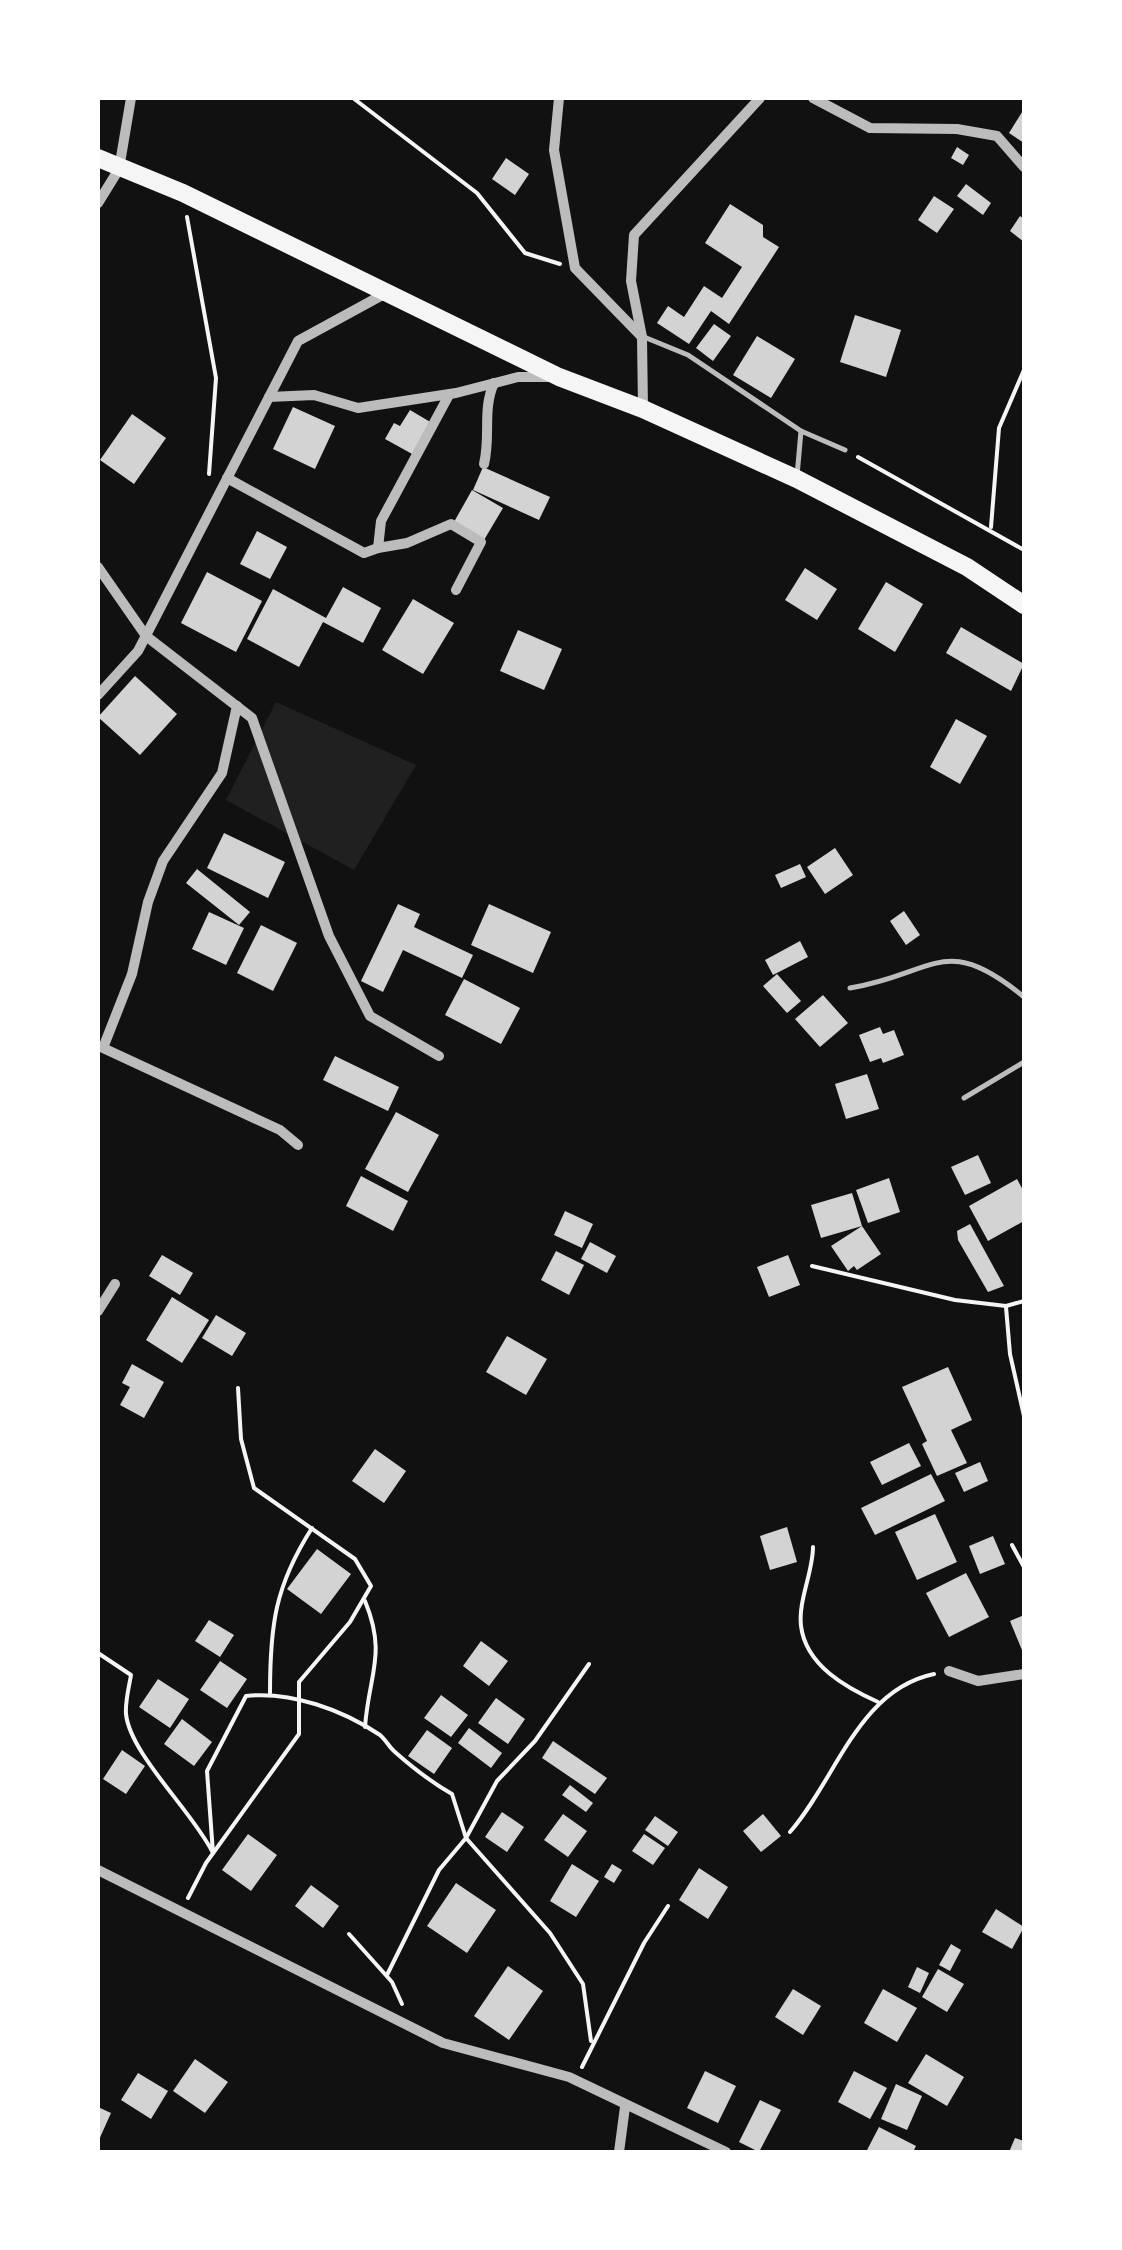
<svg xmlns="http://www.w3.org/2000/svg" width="1122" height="2250" viewBox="0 0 1122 2250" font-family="'Sofia Sans Condensed',sans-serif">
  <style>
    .green { fill: #202020 }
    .building { fill: #d3d3d3 }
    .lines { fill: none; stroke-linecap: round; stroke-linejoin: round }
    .path { stroke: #f5f5f5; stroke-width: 4 }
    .service { stroke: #bcbcbc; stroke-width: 5 }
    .minor { stroke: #bcbcbc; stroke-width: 10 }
    .trunk { stroke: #f5f5f5; stroke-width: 18 }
  </style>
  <rect width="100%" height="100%" fill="#111"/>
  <polygon class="green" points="276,702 416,765 354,870 226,800"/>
  <g class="building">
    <polygon points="1024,109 1024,143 1009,133"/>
    <polygon points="957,147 969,155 963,165 951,158"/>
    <polygon points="506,158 529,174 515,195 492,179"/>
    <polygon points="966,184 991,203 983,215 957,196"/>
    <polygon points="934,196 954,209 937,233 918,220"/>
    <polygon points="730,204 763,225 763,237 779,247 729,324 711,311 689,344 657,323 668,306 684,317 704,286 722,298 742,267 705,243"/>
    <polygon points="1020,216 1024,219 1024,242 1010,231"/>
    <polygon points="855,315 901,330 886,377 840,362"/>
    <polygon points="714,324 731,336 713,361 696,348"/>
    <polygon points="757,336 795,359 771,398 733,375"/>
    <polygon points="293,407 335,426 315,469 273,449"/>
    <polygon points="410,410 432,423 414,455 385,439 394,423 400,426"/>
    <polygon points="132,414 166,438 134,484 100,460"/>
    <polygon points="483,467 550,497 539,520 473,490"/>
    <polygon points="472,490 503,508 484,540 454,522"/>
    <polygon points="257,531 287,547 270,579 240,564"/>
    <polygon points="805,568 837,589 817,620 785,600"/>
    <polygon points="207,572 262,601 236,652 181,623"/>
    <polygon points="886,582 923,604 895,652 858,629"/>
    <polygon points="343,587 381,608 363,643 323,622 299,667 247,639 273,589 326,618"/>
    <polygon points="413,599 454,623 423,674 382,650"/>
    <polygon points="961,627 1024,664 1011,691 946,653"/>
    <polygon points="518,630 562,649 544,690 500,671"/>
    <polygon points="135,676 177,714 140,755 98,717"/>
    <polygon points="956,719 987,736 960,784 930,767"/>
    <polygon points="224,833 285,862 268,898 207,868"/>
    <polygon points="835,848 853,875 825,894 807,867"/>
    <polygon points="800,864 806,877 781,888 775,875"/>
    <polygon points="197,869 250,912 239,925 186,883"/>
    <polygon points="398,904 420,914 414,927 473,955 462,978 403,950 383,992 361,981"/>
    <polygon points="489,904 551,932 533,973 471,945"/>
    <polygon points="904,911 920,935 906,945 890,921"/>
    <polygon points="209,912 244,928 226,965 192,949"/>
    <polygon points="261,925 297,943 273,991 237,973"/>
    <polygon points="800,941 808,957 773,975 765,960"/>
    <polygon points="777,974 801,1001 787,1013 763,986"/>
    <polygon points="464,979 520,1008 501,1044 445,1015"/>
    <polygon points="823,995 848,1023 820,1047 795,1019"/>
    <polygon points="880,1027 883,1034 894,1030 904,1055 883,1063 881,1058 870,1062 859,1035"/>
    <polygon points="335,1056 399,1087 388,1111 323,1080"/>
    <polygon points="867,1074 879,1109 846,1119 835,1084"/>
    <polygon points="396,1112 439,1135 408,1192 365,1169"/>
    <polygon points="978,1155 991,1183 965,1195 951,1167"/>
    <polygon points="361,1176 408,1201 393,1231 346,1206"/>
    <polygon points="889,1178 900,1212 868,1223 856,1190"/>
    <polygon points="1017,1179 1024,1192 1024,1221 988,1241 969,1206"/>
    <polygon points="852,1193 862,1226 881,1254 857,1270 854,1266 848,1271 831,1246 862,1226 821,1238 811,1205"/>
    <polygon points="565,1211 593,1224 582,1248 554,1235"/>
    <polygon points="970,1224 1004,1286 988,1292 958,1240 957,1231"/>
    <polygon points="590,1242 616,1256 607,1273 581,1259"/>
    <polygon points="556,1251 584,1265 569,1295 541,1280"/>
    <polygon points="162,1255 193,1273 180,1295 149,1276"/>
    <polygon points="788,1255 800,1285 769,1297 757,1267"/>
    <polygon points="172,1297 209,1320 182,1363 146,1340"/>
    <polygon points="216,1315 246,1333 232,1356 202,1338"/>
    <polygon points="507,1336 547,1359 526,1395 486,1372"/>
    <polygon points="132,1364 164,1382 144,1418 120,1405 130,1387 122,1383"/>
    <polygon points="948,1367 972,1420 951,1430 967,1463 937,1476 922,1444 927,1441 902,1387"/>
    <polygon points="909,1443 921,1466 882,1485 870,1462"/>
    <polygon points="375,1449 406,1471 384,1503 352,1481"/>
    <polygon points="980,1462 988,1481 964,1492 955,1473"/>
    <polygon points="931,1474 945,1501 875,1535 861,1508"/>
    <polygon points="935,1514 957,1562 917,1580 895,1532"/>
    <polygon points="787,1527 797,1562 770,1570 760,1536"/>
    <polygon points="993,1536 1005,1564 980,1574 969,1546"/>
    <polygon points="317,1549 351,1574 321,1614 287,1589"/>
    <polygon points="966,1573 989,1617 949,1637 926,1593"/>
    <polygon points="1024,1615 1024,1655 1010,1621"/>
    <polygon points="209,1620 234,1635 220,1657 195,1641"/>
    <polygon points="481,1641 508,1661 489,1686 463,1666"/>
    <polygon points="220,1661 247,1679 227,1708 200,1690"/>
    <polygon points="158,1679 189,1699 170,1728 139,1707"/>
    <polygon points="441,1695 468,1715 451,1737 424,1718"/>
    <polygon points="496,1698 525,1719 508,1744 478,1723"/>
    <polygon points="182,1719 212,1742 194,1766 164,1744"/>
    <polygon points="469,1728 502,1753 491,1768 458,1743"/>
    <polygon points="427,1730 452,1748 434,1774 408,1756"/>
    <polygon points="553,1741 607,1778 595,1794 542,1758"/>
    <polygon points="122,1750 145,1766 126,1794 103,1779"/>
    <polygon points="570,1785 593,1803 586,1812 562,1795"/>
    <polygon points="502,1812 524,1827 507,1852 485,1837"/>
    <polygon points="563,1814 587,1831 568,1857 544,1840"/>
    <polygon points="763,1814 781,1836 761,1852 743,1831"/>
    <polygon points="655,1816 678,1832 668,1846 645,1830"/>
    <polygon points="248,1834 277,1855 251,1891 222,1870"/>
    <polygon points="644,1834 665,1848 653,1865 632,1851"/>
    <polygon points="572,1864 599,1881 576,1917 550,1901"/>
    <polygon points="612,1864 622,1870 614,1883 604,1877"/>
    <polygon points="699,1868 728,1887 708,1919 679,1900"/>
    <polygon points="456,1883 496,1910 467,1953 427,1926"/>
    <polygon points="311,1885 339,1906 323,1928 295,1906"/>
    <polygon points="996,1909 1024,1927 1012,1949 982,1932"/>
    <polygon points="951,1944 961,1950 950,1971 939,1965"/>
    <polygon points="508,1966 543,1991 509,2040 474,2016"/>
    <polygon points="917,1967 929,1973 920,1993 908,1987"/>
    <polygon points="938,1969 964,1984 947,2012 922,1997"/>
    <polygon points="793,1989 821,2006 803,2035 775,2017"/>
    <polygon points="883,1989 917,2008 897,2042 864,2023"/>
    <polygon points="926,2054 964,2077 947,2106 908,2083"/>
    <polygon points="195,2059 228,2082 205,2113 173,2091"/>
    <polygon points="705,2071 736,2086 718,2123 687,2108"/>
    <polygon points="854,2071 887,2088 870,2119 838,2102"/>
    <polygon points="138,2073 168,2091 151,2119 121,2100"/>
    <polygon points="896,2084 922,2096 907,2130 881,2119"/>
    <polygon points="760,2100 781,2110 759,2152 739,2142"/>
    <polygon points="98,2107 111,2113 98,2142"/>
    <polygon points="879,2127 916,2146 913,2152 866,2152"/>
    <polygon points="1015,2138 1024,2141 1024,2152 1009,2152"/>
  </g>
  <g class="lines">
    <g class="path">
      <polyline points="353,98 477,193 525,253 560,264"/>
      <polyline points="187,217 216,378 209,474"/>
      <polyline points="858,457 1024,550"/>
      <polyline points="991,527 999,428 1024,370"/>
      <polyline points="812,1266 955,1300 1006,1306 1024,1301"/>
      <polyline points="1006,1307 1010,1354 1024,1416"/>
      <polyline points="1012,1545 1024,1567"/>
      <path d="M813,1547C813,1572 798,1601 801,1626C806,1666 847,1688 878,1702"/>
      <path d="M365,1601C387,1655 369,1673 365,1727"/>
      <path d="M98,1653L131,1675C129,1687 125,1702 126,1714C130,1754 193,1812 213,1853L207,1771L246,1696C291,1691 343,1710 380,1735C386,1740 389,1747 395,1752C413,1768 431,1782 452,1794L466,1838L550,1933L583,1984L591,2041"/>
      <path d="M270,1693C270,1625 275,1586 312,1528"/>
      <path d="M790,1832C837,1778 858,1690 934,1674"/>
      <polyline points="188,1898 206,1863 299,1734 299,1682 350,1622 371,1586 355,1559 254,1488 241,1439 238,1388"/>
      <polyline points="349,1934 392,1982 402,2004"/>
      <polyline points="387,1975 439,1870 466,1838 497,1781 535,1741 589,1664"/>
      <polyline points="582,2067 644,1943 668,1906"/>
    </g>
    <g class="service">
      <polyline points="644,337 688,355 801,431 797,476"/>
      <polyline points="801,431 845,450"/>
      <path d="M850,988C935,974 944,931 1024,997"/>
      <polyline points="964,1098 1024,1062"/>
    </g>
    <g class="minor">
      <polyline points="559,98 554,150 575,268 642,337 643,409"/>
      <polyline points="813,98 870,128 957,129 997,136 1024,167"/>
      <polyline points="98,203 119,169 131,98"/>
      <polyline points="642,337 631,281 634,235 760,98"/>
      <polyline points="449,395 381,521 378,548 407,543 451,524 481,542 456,590"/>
      <polyline points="269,397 314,395 358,408 456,393 518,377 553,377"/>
      <path d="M484,464C491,435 482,410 494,383"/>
      <polyline points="227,478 364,553 378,548"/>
      <polyline points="98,567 146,636 252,718 329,936 370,1016 439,1056"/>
      <polyline points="98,695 138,651 298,341 386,293"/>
      <polyline points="237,706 222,773 163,861 148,902 132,974 103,1048 280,1130 298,1145"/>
      <polyline points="98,1311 115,1284"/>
      <polyline points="949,1671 978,1681 1024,1674"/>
      <polyline points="98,1870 443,2043 569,2077 726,2152"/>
      <polyline points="619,2152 625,2107"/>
    </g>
    <polyline class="trunk" points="98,158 183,193 559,377 643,409 797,479 967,567 1024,605"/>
  </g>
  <rect width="1122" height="2250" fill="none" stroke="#ffffff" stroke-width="200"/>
</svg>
